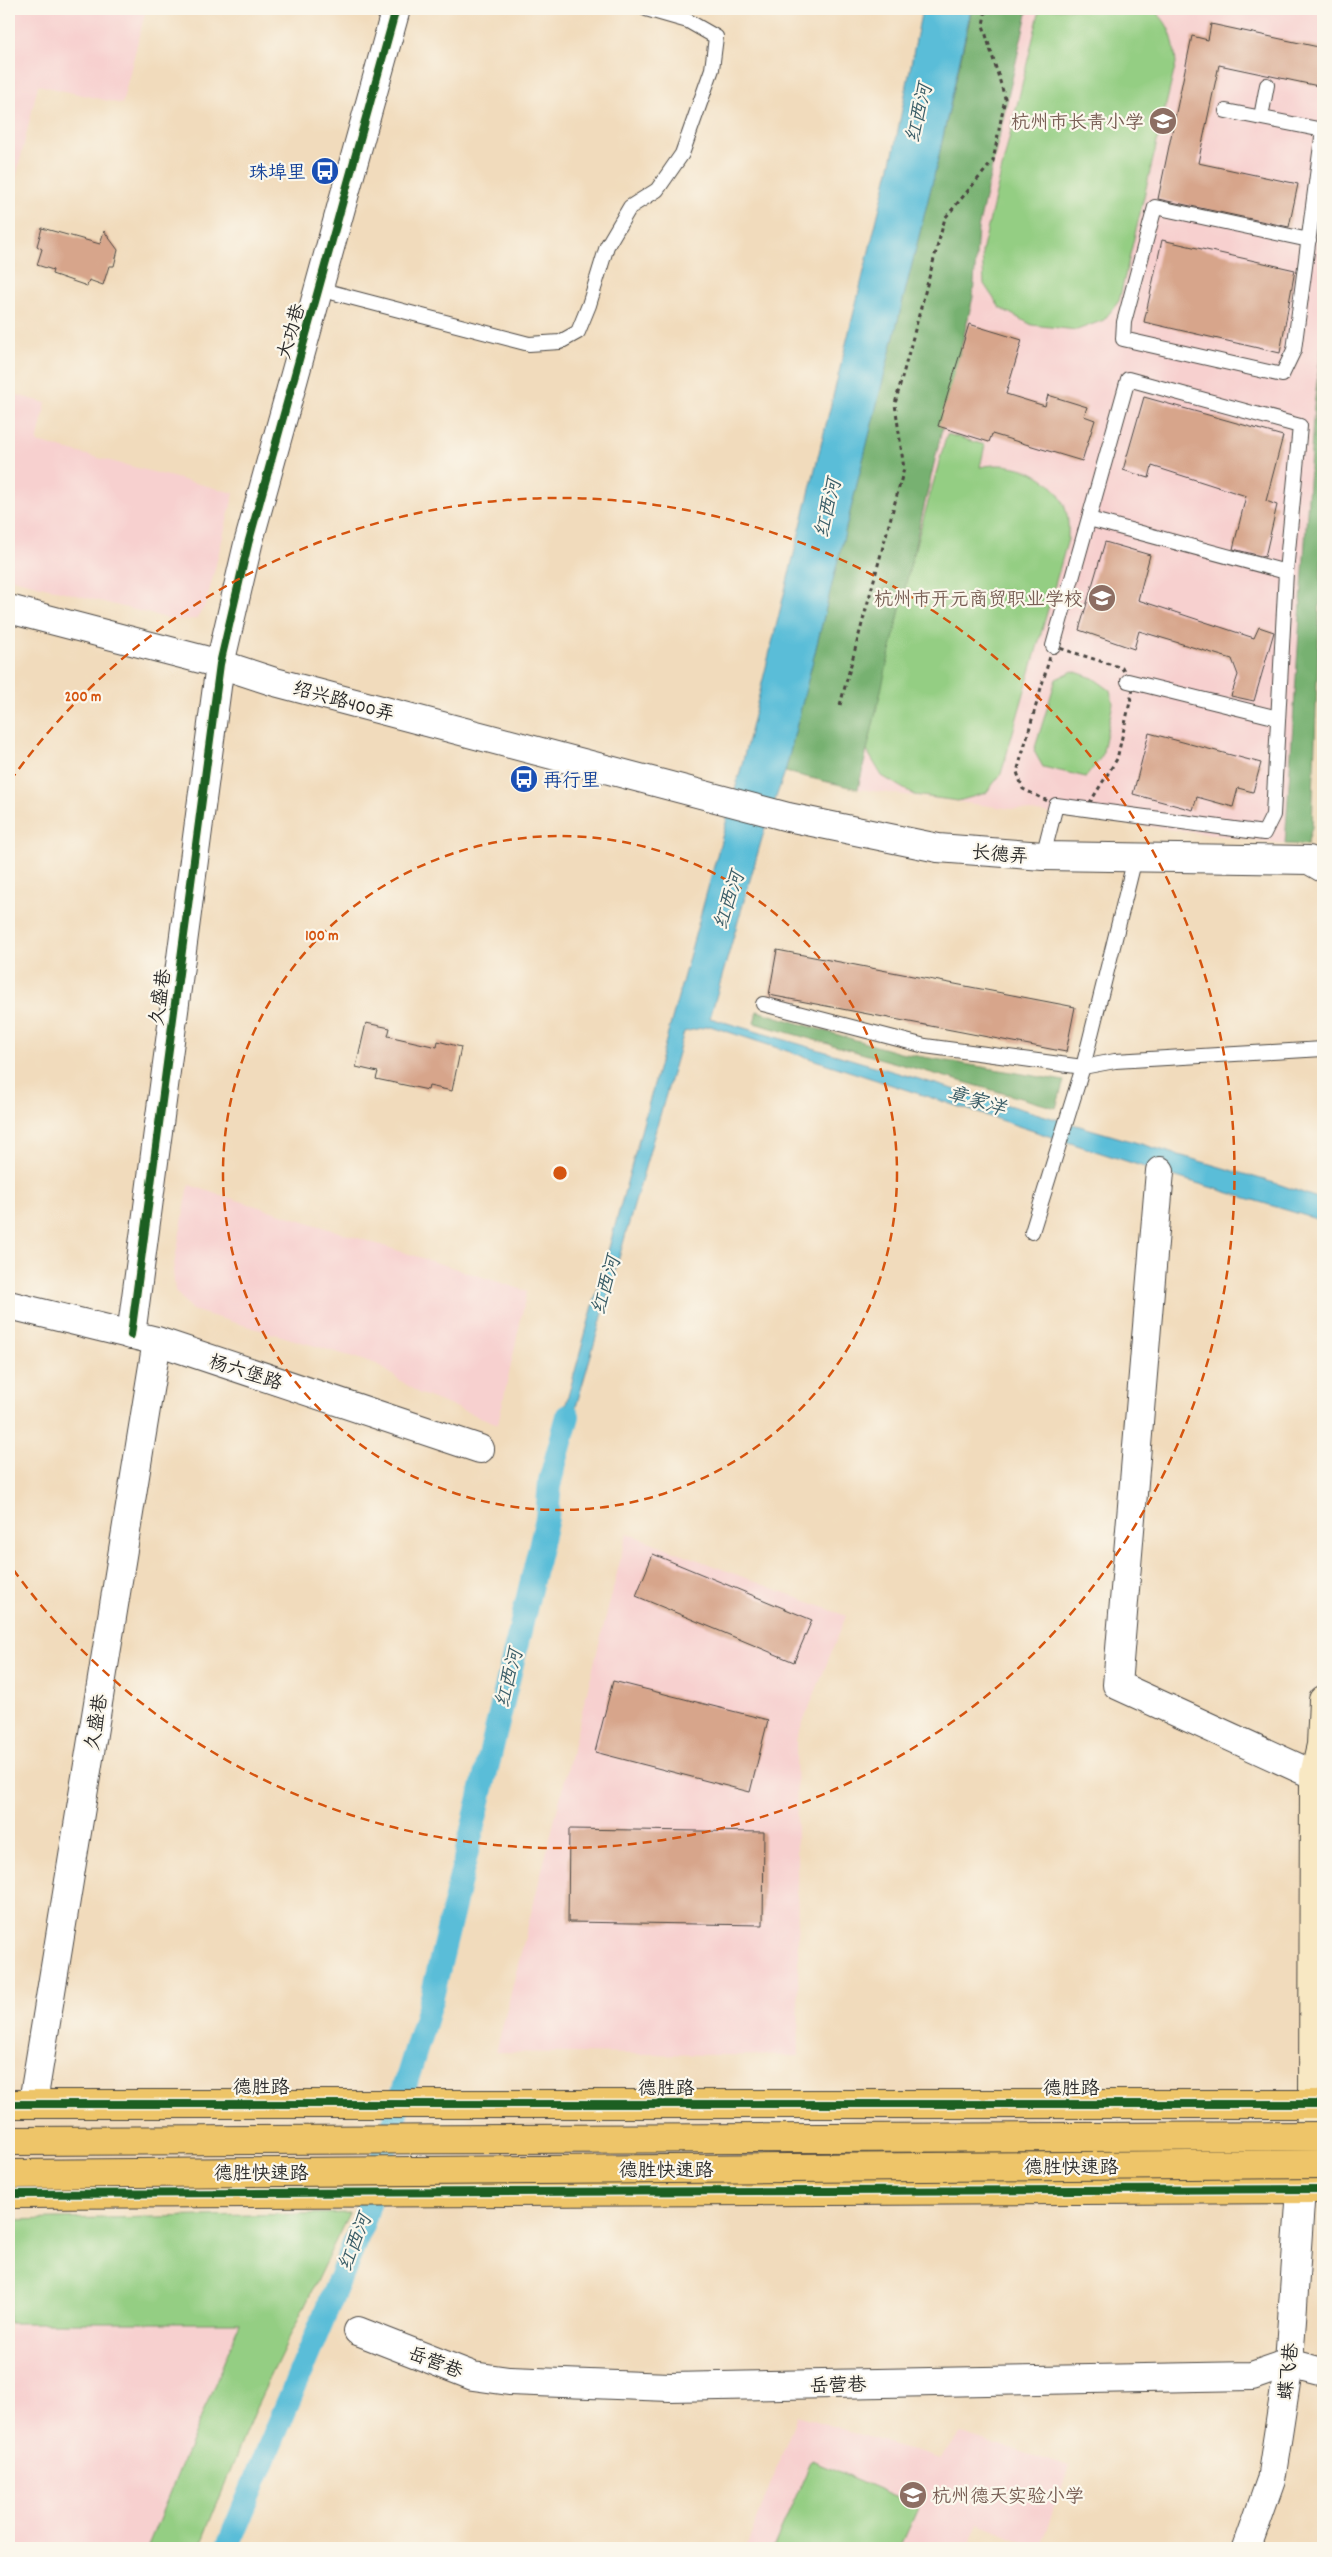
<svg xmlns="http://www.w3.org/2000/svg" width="1332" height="2557" viewBox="0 0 1332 2557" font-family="Dekko,'LXGW WenKai TC',sans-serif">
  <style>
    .built { fill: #f7d0cf }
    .green { fill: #94ce83; stroke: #607c57 }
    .forest { fill: #77b171; stroke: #516e4e }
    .water { fill: #5abdd8; stroke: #427482 }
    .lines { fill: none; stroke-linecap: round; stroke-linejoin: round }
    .canal { stroke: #5abdd8; stroke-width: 24 }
    .building { fill: #d7a58b }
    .lane-casing { stroke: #494541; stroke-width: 16 }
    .street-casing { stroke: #494541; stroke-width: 30 }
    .secondary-casing { stroke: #494541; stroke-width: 30 }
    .primary-casing { stroke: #494541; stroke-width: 30 }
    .path { stroke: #494541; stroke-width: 3; stroke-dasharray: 4 4; stroke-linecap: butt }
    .lane { stroke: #fff; stroke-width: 14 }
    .street { stroke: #fff; stroke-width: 28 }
    .secondary { stroke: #f8e8c3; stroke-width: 28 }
    .primary { stroke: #eec569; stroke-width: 28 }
    .highway-bridge-casing { stroke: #494541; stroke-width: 30; stroke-linecap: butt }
    .highway-bridge { stroke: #eec569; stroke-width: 28 }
    .cycleway-casing { stroke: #fbf7ec; stroke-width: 11 }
    .cycleway { stroke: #1b5e20; stroke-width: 8 }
    .ring { fill: none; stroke: #d5540f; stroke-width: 2.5; stroke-dasharray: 9 6 }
    .labels { text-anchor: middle; stroke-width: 4.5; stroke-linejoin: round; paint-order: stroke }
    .education-label { font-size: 19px; fill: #785e54; stroke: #fbf7ec; text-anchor: end }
    .transit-label { font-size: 19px; fill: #164399; stroke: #fbf7ec; text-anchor: end }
    .street-label { font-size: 19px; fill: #2b2b2b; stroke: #fbf7ec }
    .water-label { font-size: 20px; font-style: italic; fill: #3b5e68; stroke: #fbf7ec }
    .centre { fill: #d5540f; stroke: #fbf7ec; stroke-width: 2.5 }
    .ring-label { font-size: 15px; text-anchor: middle; font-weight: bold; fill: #d5540f; stroke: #fbf7ec; stroke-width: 4.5; stroke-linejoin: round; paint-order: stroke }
  </style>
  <rect width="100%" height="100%" fill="#fbf7ec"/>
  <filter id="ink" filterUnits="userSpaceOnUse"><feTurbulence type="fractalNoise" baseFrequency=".02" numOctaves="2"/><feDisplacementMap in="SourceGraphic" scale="10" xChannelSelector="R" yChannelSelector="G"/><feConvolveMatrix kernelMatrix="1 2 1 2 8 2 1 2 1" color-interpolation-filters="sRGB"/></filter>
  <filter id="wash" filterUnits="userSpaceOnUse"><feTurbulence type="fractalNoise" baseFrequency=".0096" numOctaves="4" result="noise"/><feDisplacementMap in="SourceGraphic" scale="20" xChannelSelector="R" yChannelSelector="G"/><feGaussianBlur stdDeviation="1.12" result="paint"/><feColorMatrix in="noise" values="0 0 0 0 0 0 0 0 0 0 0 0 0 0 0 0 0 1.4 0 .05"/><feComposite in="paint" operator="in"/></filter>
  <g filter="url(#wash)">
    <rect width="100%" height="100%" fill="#f1dbbc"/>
    <g class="built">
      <polygon points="9,9 146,9 122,104 38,85 9,207"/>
      <polygon points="1028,9 1303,9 1323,14 1323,334 1314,406 1285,844 858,789 973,297 978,229"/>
      <polygon points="9,393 46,403 37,442 234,493 206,604 196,619 174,620 9,578"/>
      <polygon points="189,1185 527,1291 498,1424 418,1393 377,1364 192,1310 175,1291 173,1270"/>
      <polygon points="627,1533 846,1616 796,1740 799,2056 496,2052"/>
      <polygon points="240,2322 147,2548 9,2548 9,2323"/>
      <polygon points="797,2415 940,2459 961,2433 1069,2467 1041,2548 979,2523 969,2548 746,2548"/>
    </g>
    <g class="green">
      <path d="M1040,9H1152C1171,23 1174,41 1176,63L1119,301L1104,320L1077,330L1032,325L1000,308L984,284L982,252Z"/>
      <path d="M947,434L985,445L980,467C1013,459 1057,475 1066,511C1069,520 1068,530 1068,539L1001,774L986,793L958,801L914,795L882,776L867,751V720Z"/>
      <polygon points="1073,671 1093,678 1110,690 1113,703 1102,756 1086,777 1043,767 1034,751 1056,679"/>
      <polygon points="349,2213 256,2407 199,2548 147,2548 240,2323 9,2323 9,2220"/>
      <polygon points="812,2460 919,2506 900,2548 773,2548"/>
    </g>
    <g class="forest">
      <polygon points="972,9 1028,9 978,229 973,297 858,789 785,772 937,164"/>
      <polygon points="1323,334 1323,511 1312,827 1307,845 1285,844 1314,406"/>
      <polygon points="757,1011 900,1053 1064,1081 1056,1108 754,1023"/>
    </g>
    <polygon class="water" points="922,9 971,9 937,164 785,772 765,828 710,1018 1278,1184 1323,1200 1323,1221 1163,1173 710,1026 684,1032 565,1445 553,1451 741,768 894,150"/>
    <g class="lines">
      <polyline class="canal" points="227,2548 363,2223 432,1997 547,1518 550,1481 568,1416"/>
    </g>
    <g id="blocks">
      <g class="building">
        <polygon points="1211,24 1323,48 1323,87 1219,65 1198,163 1298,184 1289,227 1158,199 1192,36 1208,40"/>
        <polygon points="42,228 100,244 104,231 118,250 114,266 109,266 103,285 89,280 87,286 52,274 53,270 37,265 42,249 37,246"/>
        <polygon points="1162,240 1295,270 1280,353 1144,322"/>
        <polygon points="969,324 1022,340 1006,394 1045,406 1048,395 1087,407 1084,416 1095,420 1082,461 992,434 989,442 938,426"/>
        <polygon points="1144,397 1283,436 1266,501 1277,505 1265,557 1233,549 1246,496 1152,466 1149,478 1123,470"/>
        <polygon points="1105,542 1150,555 1138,600 1254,638 1259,627 1274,632 1254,701 1231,696 1238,675 1232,659 1139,631 1134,649 1079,630"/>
        <polygon points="1149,733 1261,763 1253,792 1238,788 1233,807 1197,797 1193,810 1133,794"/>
        <polygon points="777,950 1075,1007 1066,1052 769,995"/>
        <polygon points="366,1023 390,1028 388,1036 437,1047 438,1041 461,1047 452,1091 429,1086 428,1090 376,1079 378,1072 356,1067"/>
        <polygon points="653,1554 812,1620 794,1662 636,1596"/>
        <polygon points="613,1681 768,1720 750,1792 595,1752"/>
        <polygon points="569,1829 764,1832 763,1925 568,1922"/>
      </g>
    </g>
  </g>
  <g filter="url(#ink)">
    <use href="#blocks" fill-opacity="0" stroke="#494541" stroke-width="1"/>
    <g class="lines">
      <defs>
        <g id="lane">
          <polyline points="1226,111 1323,130"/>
          <polyline points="1261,117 1267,85"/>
          <polyline points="1309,240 1155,207 1124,322 1123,339 1282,375 1294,350 1323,130"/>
          <polyline points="319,289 529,344 560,342 578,332 589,305 607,246 630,207 657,190 682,154 712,69 716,37 688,21 646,9"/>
          <polyline points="1089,519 1286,572"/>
          <polyline points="1128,681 1278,718"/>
          <polyline points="1043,856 1056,805 1264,833 1273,815 1286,572 1300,426 1128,379 1053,646"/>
          <polyline points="763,1004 925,1046 1083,1067 1115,1061 1323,1049"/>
          <polyline points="1032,1232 1083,1067 1135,858"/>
        </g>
        <g id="street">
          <polyline points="9,609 220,664 275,682 788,817 938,848 1043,856 1309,860 1323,868"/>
          <polyline points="1160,1171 1117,1685 1314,1775"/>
          <polyline points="9,1305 157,1341 480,1449"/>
          <polyline points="131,1335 220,664 248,544 396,9"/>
          <polyline points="33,2102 157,1341"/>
          <polyline points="358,2331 473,2376 509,2381 670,2387 1252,2376 1289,2363 1323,2372"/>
          <polyline points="1247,2548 1271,2480 1289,2363 1301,2189"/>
        </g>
        <polyline id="secondary" points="1305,2159 1313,2104 1314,1775 1321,1745 1323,1700"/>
        <g id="primary">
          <polyline points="9,2104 1323,2104"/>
          <polyline points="9,2194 1323,2189"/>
        </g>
      </defs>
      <use href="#lane" class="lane-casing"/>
      <use href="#street" class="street-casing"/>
      <use href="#secondary" class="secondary-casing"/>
      <use href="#primary" class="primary-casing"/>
      <g class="path">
        <polygon points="1053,646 1122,668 1133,689 1117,759 1089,804 1056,805 1023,789 1017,772"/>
        <polyline points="840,705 904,469 895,404 945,218 993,161 1005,98 983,25 986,9"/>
      </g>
      <use href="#lane" class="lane"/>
      <use href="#street" class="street"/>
      <use href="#secondary" class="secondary"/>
      <use href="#primary" class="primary"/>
      <defs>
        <g id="highway-bridge">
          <polyline points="9,2141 1323,2136"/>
          <polyline points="9,2174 1323,2164"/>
        </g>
      </defs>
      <use href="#highway-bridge" class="highway-bridge-casing"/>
      <use href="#highway-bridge" class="highway-bridge"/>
      <defs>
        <g id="cycleway">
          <polyline points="131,1335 220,664 248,544 396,9"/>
          <polyline points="9,2104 1323,2104"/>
          <polyline points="9,2194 1323,2189"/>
        </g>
      </defs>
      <use href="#cycleway" class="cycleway-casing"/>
      <use href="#cycleway" class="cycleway"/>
    </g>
  </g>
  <g class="ring">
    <circle cx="560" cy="1173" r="337"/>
    <path d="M10 781A675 675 0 1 1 10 1565"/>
  </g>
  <defs>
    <symbol id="school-disc" viewBox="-11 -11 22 22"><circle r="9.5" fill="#8d6e63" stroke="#fbf7ec"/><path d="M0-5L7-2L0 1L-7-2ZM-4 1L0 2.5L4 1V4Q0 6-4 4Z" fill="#fff"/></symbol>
    <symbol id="bus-disc" viewBox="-11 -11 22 22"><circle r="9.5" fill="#1a4fb4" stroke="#fbf7ec"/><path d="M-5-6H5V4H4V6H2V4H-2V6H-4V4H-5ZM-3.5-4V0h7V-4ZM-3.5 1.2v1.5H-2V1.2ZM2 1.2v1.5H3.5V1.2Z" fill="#fff"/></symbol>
  </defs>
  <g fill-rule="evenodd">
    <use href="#school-disc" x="1147" y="105" width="32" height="32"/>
    <use href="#bus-disc" x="309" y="155" width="32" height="32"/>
    <use href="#school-disc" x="1086" y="582" width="32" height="32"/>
    <use href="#bus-disc" x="508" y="763" width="32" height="32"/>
    <use href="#school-disc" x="897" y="2479" width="32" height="32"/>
  </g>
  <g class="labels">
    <g class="education-label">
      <text x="1144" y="128">杭州市长青小学</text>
      <text x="1083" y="605">杭州市开元商贸职业学校</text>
      <text x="932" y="2502" text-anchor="start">杭州德天实验小学</text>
    </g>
    <g class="transit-label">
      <text x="306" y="178">珠埠里</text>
      <text x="543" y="786" text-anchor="start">再行里</text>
    </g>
    <g class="street-label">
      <text transform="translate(290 331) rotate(-74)" y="7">大功巷</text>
      <text transform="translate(344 700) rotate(15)" y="7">绍兴路400弄</text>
      <text transform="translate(1000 853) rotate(5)" y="7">长德弄</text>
      <text transform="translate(159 997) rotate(-82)" y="7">久盛巷</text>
      <text transform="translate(246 1371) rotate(18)" y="7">杨六堡路</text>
      <text transform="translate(95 1722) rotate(-81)" y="7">久盛巷</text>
      <text x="261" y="2093">德胜路</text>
      <text x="666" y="2094">德胜路</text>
      <text x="1071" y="2094">德胜路</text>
      <text x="1071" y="2173">德胜快速路</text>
      <text x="666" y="2176">德胜快速路</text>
      <text x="261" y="2179">德胜快速路</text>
      <text transform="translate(436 2361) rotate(21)" y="7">岳营巷</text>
      <text transform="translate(1287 2371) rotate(-83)" y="7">蝶飞巷</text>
      <text transform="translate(838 2384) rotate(-1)" y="7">岳营巷</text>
    </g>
    <g class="water-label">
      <text transform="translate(918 113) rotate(-77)" y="7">红西河</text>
      <text transform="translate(827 508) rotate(-77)" y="7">红西河</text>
      <text transform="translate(728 900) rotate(-72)" y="7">红西河</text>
      <text transform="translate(977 1100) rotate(17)" y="7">章家洋</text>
      <text transform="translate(605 1285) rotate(-74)" y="7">红西河</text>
      <text transform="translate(508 1678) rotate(-76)" y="7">红西河</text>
      <text transform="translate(354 2242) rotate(-69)" y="7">红西河</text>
    </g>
  </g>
  <circle cx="560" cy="1173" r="8" class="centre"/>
  <g class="ring-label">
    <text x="83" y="701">200 m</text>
    <text x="322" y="940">100 m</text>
  </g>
  <rect width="1332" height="2557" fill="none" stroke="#fbf7ec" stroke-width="30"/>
</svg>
